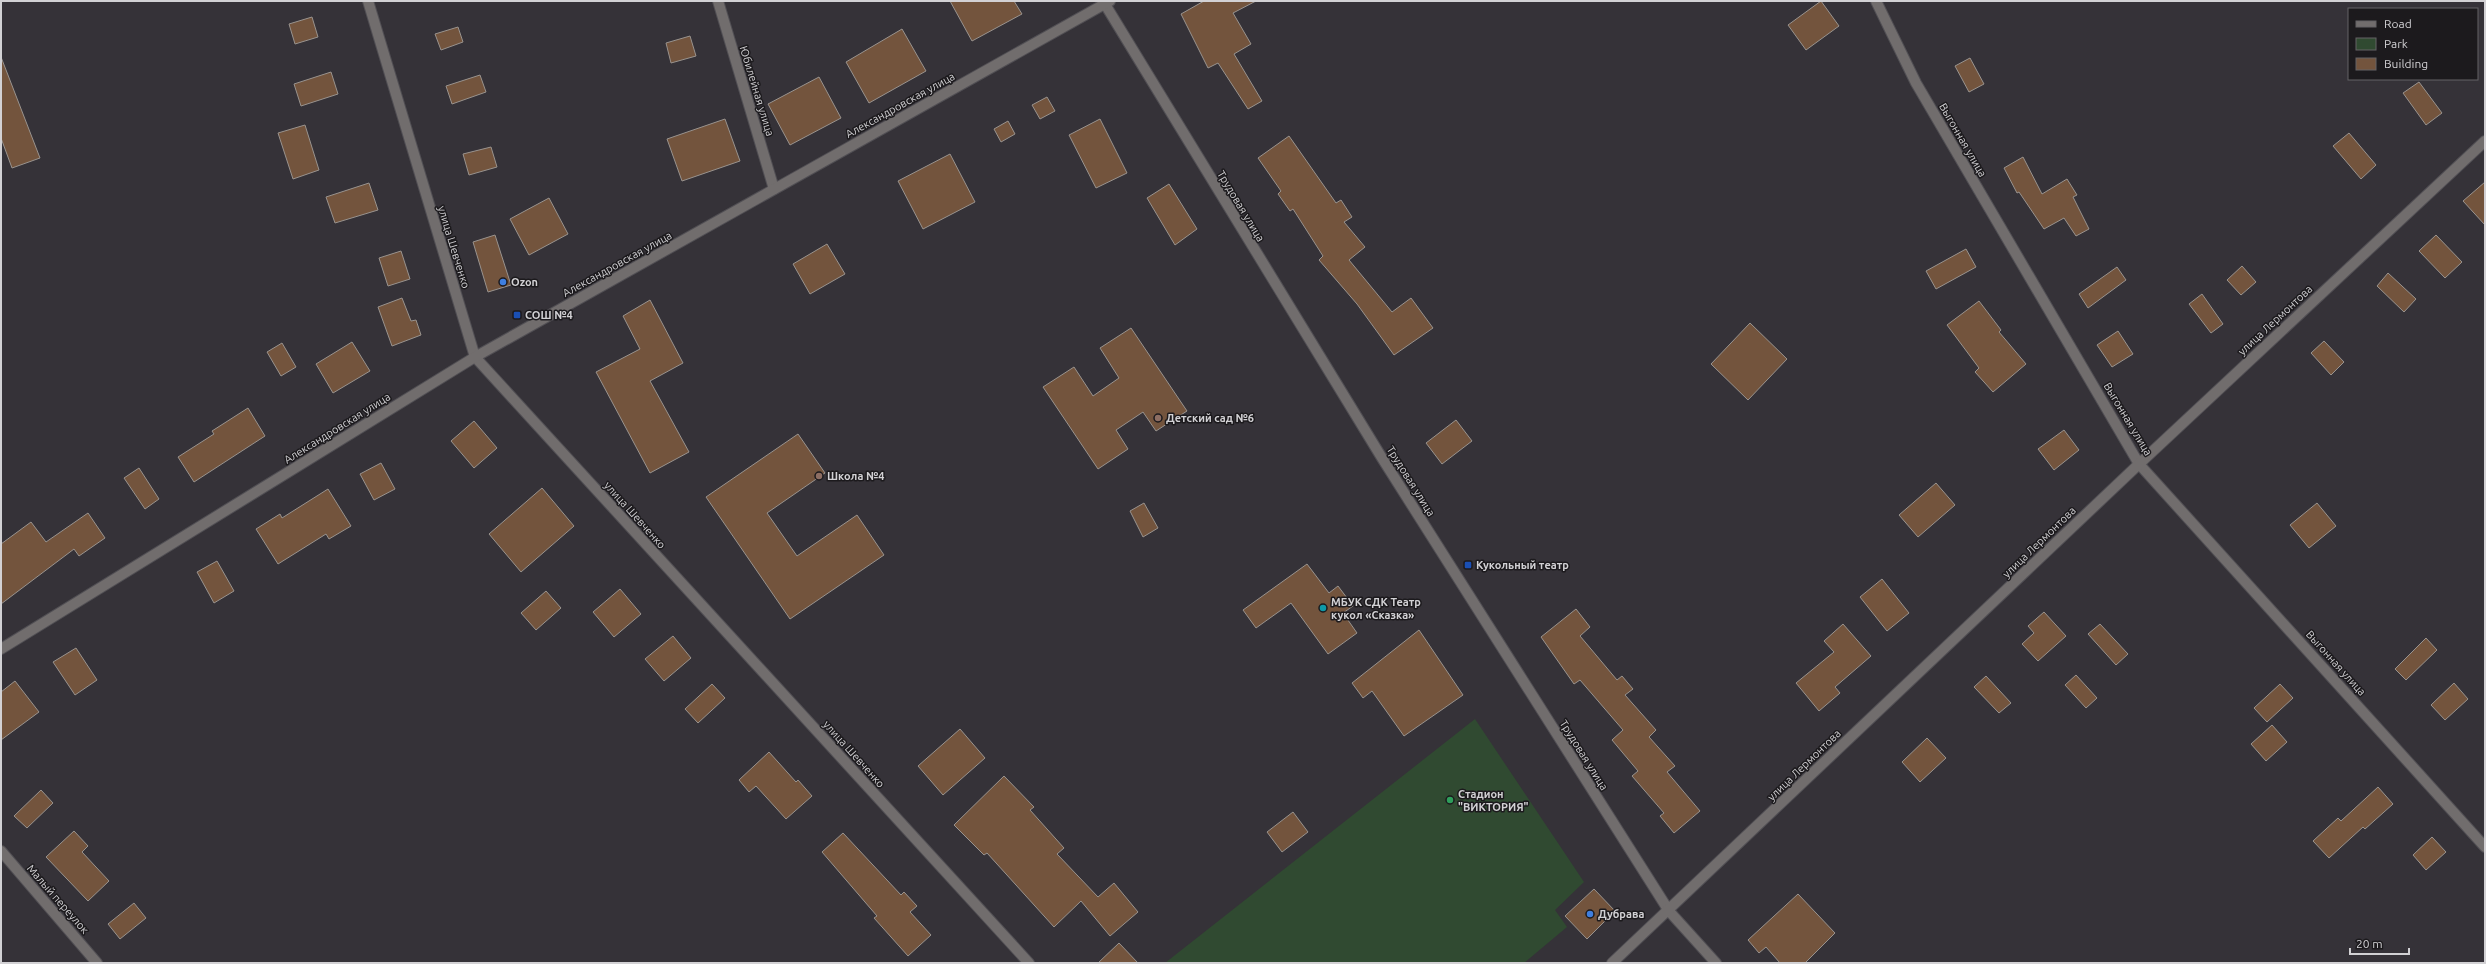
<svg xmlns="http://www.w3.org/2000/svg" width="2486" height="964" viewBox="0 0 2486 964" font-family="Ubuntu,sans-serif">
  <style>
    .green { fill: #304a31 }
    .building { fill: #73543d; stroke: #99938e }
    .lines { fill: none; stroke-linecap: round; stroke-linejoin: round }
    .minor-casing { stroke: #514f54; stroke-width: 12 }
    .minor { stroke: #716d6d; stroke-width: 10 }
    .shop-dot { fill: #3f7fe0; stroke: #1c1a1d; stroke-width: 1.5 }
    .transit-dot { fill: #1a4fb4; stroke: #1c1a1d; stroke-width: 1.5 }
    .education-dot { fill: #8d6e63; stroke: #1c1a1d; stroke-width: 1.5 }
    .culture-dot { fill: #0f9aa8; stroke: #1c1a1d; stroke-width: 1.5 }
    .leisure-dot { fill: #2e9e5b; stroke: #1c1a1d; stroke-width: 1.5 }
    .labels { text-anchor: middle; stroke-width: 3; stroke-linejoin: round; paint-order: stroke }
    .street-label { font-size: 11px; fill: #d2d1d4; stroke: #1c1a1d }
    .poi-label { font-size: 11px; font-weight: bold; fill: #d2d1d4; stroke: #1c1a1d; text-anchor: start }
  </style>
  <rect width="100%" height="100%" fill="#353238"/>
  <polygon class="green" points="1475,719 1584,882 1555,910 1567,927 1524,963 1165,963"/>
  <g class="building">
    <polygon points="950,1 1014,1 1022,14 972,41"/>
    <polygon points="1204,1 1256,1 1233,13 1251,44 1234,54 1262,101 1248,109 1218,63 1208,68 1181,14"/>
    <polygon points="1821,1 1839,26 1806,50 1788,25"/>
    <polygon points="312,17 318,37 295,44 289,24"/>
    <polygon points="458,27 463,42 441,50 435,34"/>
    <polygon points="902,29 926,71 869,103 846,62"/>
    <polygon points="690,36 696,56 671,63 666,43"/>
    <polygon points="1,57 40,158 12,168 1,138"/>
    <polygon points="1970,58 1984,84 1969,92 1955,66"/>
    <polygon points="331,72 338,94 301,106 294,84"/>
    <polygon points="480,75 486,92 452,104 446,86"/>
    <polygon points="819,77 841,118 790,145 768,104"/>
    <polygon points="2419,82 2442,113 2426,125 2403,93"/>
    <polygon points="1047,97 1055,111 1040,119 1032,105"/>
    <polygon points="725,119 740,161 682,181 667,139"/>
    <polygon points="1100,119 1127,173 1096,188 1069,135"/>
    <polygon points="1008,121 1015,134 1001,142 994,129"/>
    <polygon points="305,125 319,170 293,179 278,133"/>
    <polygon points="2349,133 2376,165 2361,179 2333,146"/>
    <polygon points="1289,136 1336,203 1341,200 1352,217 1344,222 1365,247 1349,260 1392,312 1411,298 1433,328 1394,355 1357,304 1319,260 1323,256 1293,209 1290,211 1278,194 1281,191 1258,158"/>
    <polygon points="491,147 497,167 469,175 463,154"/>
    <polygon points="950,154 975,202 923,229 898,181"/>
    <polygon points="2023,157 2042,194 2067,179 2077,195 2073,197 2089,229 2076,236 2064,218 2044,229 2019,192 2017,193 2004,168"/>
    <polygon points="2485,182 2485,225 2463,201"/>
    <polygon points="369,183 378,210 335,223 326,197"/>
    <polygon points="1169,184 1197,229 1175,245 1147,198"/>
    <polygon points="549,198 568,234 529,255 510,219"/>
    <polygon points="495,235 511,285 488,292 473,242"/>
    <polygon points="2436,235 2462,262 2445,278 2419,251"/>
    <polygon points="827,244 845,274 810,294 793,264"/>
    <polygon points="1966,249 1976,267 1936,289 1926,271"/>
    <polygon points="401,251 410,279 388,286 379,258"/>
    <polygon points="2242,266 2256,282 2241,295 2227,280"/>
    <polygon points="2117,267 2126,280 2088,308 2079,294"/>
    <polygon points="2388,273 2416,299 2404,312 2377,286"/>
    <polygon points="2202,294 2223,324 2211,333 2189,304"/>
    <polygon points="402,298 411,321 416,320 421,335 392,346 378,307"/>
    <polygon points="650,300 683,363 650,381 689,452 650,473 596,372 640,349 623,316"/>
    <polygon points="1979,301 2001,330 1999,332 2026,364 1993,392 1975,372 1979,368 1947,325"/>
    <polygon points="1750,323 1787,359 1748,400 1711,364"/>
    <polygon points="1131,328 1187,411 1156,431 1143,412 1116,430 1128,449 1098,469 1043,387 1074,367 1093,396 1119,378 1100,348"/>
    <polygon points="2118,331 2133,354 2112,367 2097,345"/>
    <polygon points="2324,341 2344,362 2331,375 2311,353"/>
    <polygon points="352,342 370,371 333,393 316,364"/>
    <polygon points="282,343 296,367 281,376 267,352"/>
    <polygon points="248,408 265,436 194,482 178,457 214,434 212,431"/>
    <polygon points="1456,420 1472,441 1442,464 1426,443"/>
    <polygon points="474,421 497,448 474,468 451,441"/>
    <polygon points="2064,430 2079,450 2054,470 2038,449"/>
    <polygon points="798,434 825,473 767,513 797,556 857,515 884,555 790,619 706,497"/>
    <polygon points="381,463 395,489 374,500 360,474"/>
    <polygon points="139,468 159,499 145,509 124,478"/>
    <polygon points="1936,483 1955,505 1918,537 1899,515"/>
    <polygon points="542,488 574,526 521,572 489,534"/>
    <polygon points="328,489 351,526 329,539 326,534 278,564 256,529 280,514 282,518"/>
    <polygon points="1144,503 1158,528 1143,537 1130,511"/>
    <polygon points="2317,503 2336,526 2309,548 2290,525"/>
    <polygon points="88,513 105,538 79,556 74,549 1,604 1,544 31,522 46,542"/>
    <polygon points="217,561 234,591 214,603 197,572"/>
    <polygon points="1307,564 1329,593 1338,586 1353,606 1343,613 1357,633 1328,654 1291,603 1256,628 1243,610"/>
    <polygon points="1882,579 1909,613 1887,631 1860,597"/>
    <polygon points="620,589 641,614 614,637 593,612"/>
    <polygon points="546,591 561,608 536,630 521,613"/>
    <polygon points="1576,609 1590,627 1580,636 1617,680 1622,676 1633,689 1625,695 1656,730 1649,737 1675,766 1667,772 1700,811 1674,833 1660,816 1664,813 1632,776 1638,771 1612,740 1623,730 1580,680 1574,684 1541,637"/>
    <polygon points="2044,612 2066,636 2038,661 2022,644 2034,633 2028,626"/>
    <polygon points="1843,624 1871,656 1835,687 1840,693 1819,711 1796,683 1834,652 1824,641"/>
    <polygon points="2100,624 2128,654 2116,665 2088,634"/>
    <polygon points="1419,630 1463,695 1404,736 1372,691 1363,698 1352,683"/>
    <polygon points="673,636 691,658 664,681 645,659"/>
    <polygon points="2426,638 2437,650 2406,680 2395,669"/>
    <polygon points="76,648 97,680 75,695 53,662"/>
    <polygon points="2076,675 2097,698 2086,708 2065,685"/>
    <polygon points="1986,676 2011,703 1999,713 1974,687"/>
    <polygon points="15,681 39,712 1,740 1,692"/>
    <polygon points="2454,683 2468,699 2445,720 2431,705"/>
    <polygon points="712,684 725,698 698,723 685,709"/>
    <polygon points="2280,684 2293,698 2267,722 2254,708"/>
    <polygon points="2272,725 2287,742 2266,761 2251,744"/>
    <polygon points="960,729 985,758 943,795 918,766"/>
    <polygon points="1927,738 1946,758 1920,782 1902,762"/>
    <polygon points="769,752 796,782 798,780 812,796 786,819 756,786 749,792 739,780"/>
    <polygon points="1004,776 1034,807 1030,810 1064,848 1057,854 1098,897 1114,883 1138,912 1110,936 1081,901 1054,927 987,853 984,855 954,825"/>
    <polygon points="2378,787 2393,804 2365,829 2363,827 2329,858 2313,841 2338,818 2341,821"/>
    <polygon points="41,790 53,803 27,828 14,816"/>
    <polygon points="1293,812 1308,832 1282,852 1267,832"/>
    <polygon points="74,831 88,846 82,852 109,881 88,901 46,857"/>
    <polygon points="843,833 901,895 904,892 917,906 910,912 931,935 908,956 874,918 877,916 822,852"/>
    <polygon points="2432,837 2446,852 2426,870 2413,855"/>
    <polygon points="1594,889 1615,911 1587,939 1565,916"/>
    <polygon points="1798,894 1835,933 1805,963 1780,963 1766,947 1759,953 1748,940"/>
    <polygon points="134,903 146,918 120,939 108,924"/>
    <polygon points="1119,943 1138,963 1098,963"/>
  </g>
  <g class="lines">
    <defs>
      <g id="minor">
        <polyline points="368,1 475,357 1029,963"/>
        <polyline points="718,1 774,189"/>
        <polyline points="1103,1 1382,458 1669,911 1716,963"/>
        <polyline points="1876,1 1916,83 2139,464 2485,847"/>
        <polyline points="1,649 475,357 1110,1"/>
        <polyline points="1,851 97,963"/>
        <polyline points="1612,963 2139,464 2485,141"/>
      </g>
    </defs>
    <use href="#minor" class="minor-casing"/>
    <use href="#minor" class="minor"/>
  </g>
  <g class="shop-dot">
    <circle cx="503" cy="282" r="4"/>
    <circle cx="1590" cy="914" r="4"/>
  </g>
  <g class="transit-dot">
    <rect x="513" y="311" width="8" height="8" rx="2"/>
    <rect x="1464" y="561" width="8" height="8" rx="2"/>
  </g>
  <g class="education-dot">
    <circle cx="1158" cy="418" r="4"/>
    <circle cx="819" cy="476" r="4"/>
  </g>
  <circle class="culture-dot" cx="1323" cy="608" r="4"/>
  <circle class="leisure-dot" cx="1450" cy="800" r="4"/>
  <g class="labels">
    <g class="street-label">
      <text transform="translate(757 91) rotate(73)" y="4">Юбилейная улица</text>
      <text transform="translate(900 105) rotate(-29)" y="4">Александровская улица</text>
      <text transform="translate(1963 140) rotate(60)" y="4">Выгонная улица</text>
      <text transform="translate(1241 206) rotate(59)" y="4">Трудовая улица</text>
      <text transform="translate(454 247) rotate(73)" y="4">улица Шевченко</text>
      <text transform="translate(617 264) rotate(-29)" y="4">Александровская улица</text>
      <text transform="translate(2275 320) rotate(-43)" y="4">улица Лермонтова</text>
      <text transform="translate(2128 419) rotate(59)" y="4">Выгонная улица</text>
      <text transform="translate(337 428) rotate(-32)" y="4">Александровская улица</text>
      <text transform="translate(1411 481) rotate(58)" y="4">Трудовая улица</text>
      <text transform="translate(635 515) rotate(48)" y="4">улица Шевченко</text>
      <text transform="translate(2039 542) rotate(-44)" y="4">улица Лермонтова</text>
      <text transform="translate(2336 663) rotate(48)" y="4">Выгонная улица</text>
      <text transform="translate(854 754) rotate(48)" y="4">улица Шевченко</text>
      <text transform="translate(1584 755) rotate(58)" y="4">Трудовая улица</text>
      <text transform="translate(1804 765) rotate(-44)" y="4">улица Лермонтова</text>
      <text transform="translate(58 899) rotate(49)" y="4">Малый переулок</text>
    </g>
    <g class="poi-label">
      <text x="511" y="286">Ozon</text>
      <text x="525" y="319">СОШ №4</text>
      <text x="1166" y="422">Детский сад №6</text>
      <text x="827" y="480">Школа №4</text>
      <text x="1476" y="569">Кукольный театр</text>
      <text x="1331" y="606">МБУК СДК Театр<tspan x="1331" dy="13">кукол «Сказка»</tspan></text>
      <text x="1458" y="798">Стадион<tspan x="1458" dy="13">"ВИКТОРИЯ"</tspan></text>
      <text x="1598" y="918">Дубрава</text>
    </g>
  </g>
  <rect width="2486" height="964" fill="none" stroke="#d2d1d4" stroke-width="4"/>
  <rect x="2348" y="8" width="130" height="72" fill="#1c1a1d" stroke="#656366"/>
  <rect x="2356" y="21" width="20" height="6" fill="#716d6d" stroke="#656366"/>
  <text x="2384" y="28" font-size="12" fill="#d2d1d4">Road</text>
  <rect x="2356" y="38" width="20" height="12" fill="#304a31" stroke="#656366"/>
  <text x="2384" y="48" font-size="12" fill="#d2d1d4">Park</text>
  <rect x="2356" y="58" width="20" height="12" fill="#73543d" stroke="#656366"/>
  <text x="2384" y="68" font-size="12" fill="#d2d1d4">Building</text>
  <path d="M2350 948v6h59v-6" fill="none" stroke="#d2d1d4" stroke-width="2"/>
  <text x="2356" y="948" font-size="12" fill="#d2d1d4" stroke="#1c1a1d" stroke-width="3" paint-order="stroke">20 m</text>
</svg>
